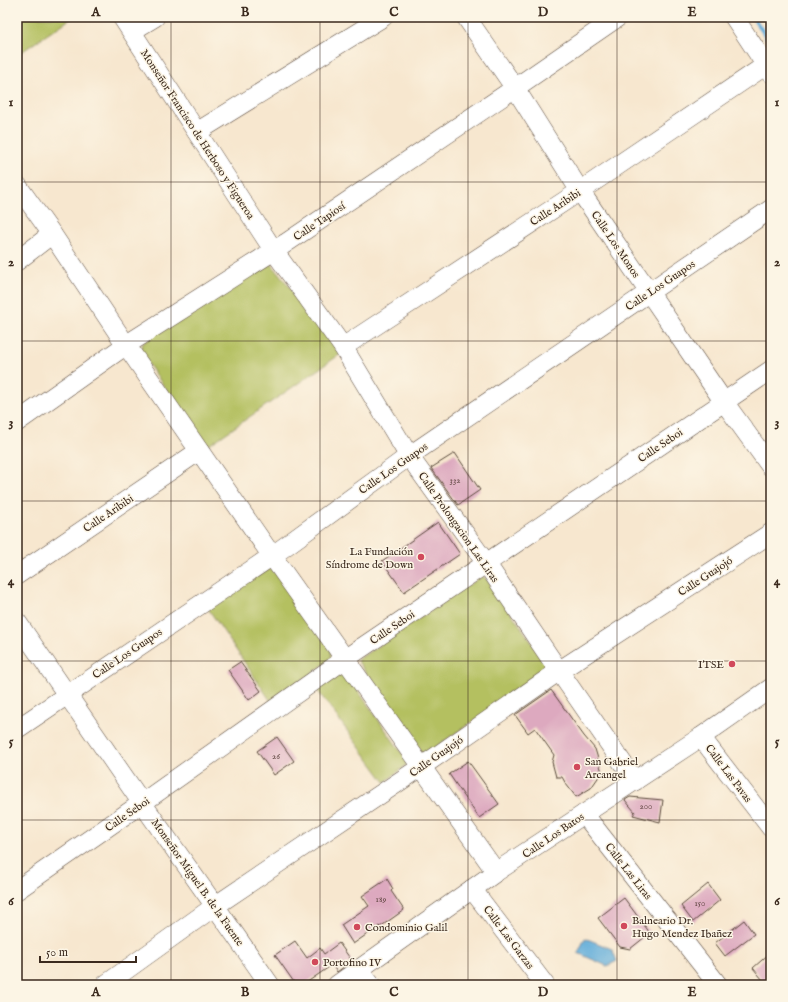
<svg xmlns="http://www.w3.org/2000/svg" width="788" height="1002" viewBox="0 0 788 1002" font-family="'IM FELL English',serif">
  <style>
    .green { fill: #b4c061; stroke: #787540 }
    .water { fill: #62adda; stroke: #4e6c7c }
    .lines { fill: none; stroke-linecap: round; stroke-linejoin: round }
    .stream { stroke: #62adda; stroke-width: 4 }
    .building { fill: #dda9bf }
    .minor-casing { stroke: #574639; stroke-width: 20 }
    .minor { stroke: #fff; stroke-width: 19 }
    .grid { fill: none; stroke: #3b2a1e; stroke-width: 1; stroke-opacity: 0.55 }
    .poi-dot { fill: #d1495b; stroke: #fcf5e5; stroke-width: 1.5 }
    .labels { text-anchor: middle; stroke-width: 3; stroke-linejoin: round; paint-order: stroke }
    .number-label { font-size: 9px; fill: #644a46 }
    .street-label { font-size: 11px; fill: #3b2a1e; stroke: #fcf5e5 }
    .poi-label { font-size: 11px; fill: #3b2a1e; stroke: #fcf5e5; text-anchor: start }
    .neatline { fill: none; stroke: #3b2a1e; stroke-width: 1.5 }
    .grid-label { font-size: 13px; text-anchor: middle; font-weight: bold; fill: #3b2a1e }
  </style>
  <rect width="100%" height="100%" fill="#fcf5e5"/>
  <filter id="ink" filterUnits="userSpaceOnUse"><feTurbulence type="fractalNoise" baseFrequency=".025" numOctaves="2"/><feDisplacementMap in="SourceGraphic" scale="8" xChannelSelector="R" yChannelSelector="G"/><feConvolveMatrix kernelMatrix="1 2 1 2 8 2 1 2 1" color-interpolation-filters="sRGB"/></filter>
  <filter id="wash" filterUnits="userSpaceOnUse"><feTurbulence type="fractalNoise" baseFrequency=".012" numOctaves="4" result="noise"/><feDisplacementMap in="SourceGraphic" scale="16" xChannelSelector="R" yChannelSelector="G"/><feGaussianBlur stdDeviation="0.9" result="paint"/><feColorMatrix in="noise" values="0 0 0 0 0 0 0 0 0 0 0 0 0 0 0 0 0 1.4 0 .05"/><feComposite in="paint" operator="in"/></filter>
  <g filter="url(#wash)">
    <rect width="100%" height="100%" fill="#f7e7cf"/>
    <g class="green">
      <polygon points="17,17 73,17 17,55"/>
      <polygon points="266,257 342,353 206,447 140,352 141,347 143,343"/>
      <polygon points="268,568 274,570 331,650 331,657 330,660 272,703 207,607"/>
      <polygon points="482,576 488,580 547,664 546,671 427,753 421,753 357,660"/>
      <polygon points="338,671 345,672 406,759 407,763 404,767 385,782 315,687"/>
    </g>
    <polygon class="water" points="585,938 612,949 617,961 607,966 578,953"/>
    <g class="lines">
      <polyline class="stream" points="753,17 771,44"/>
    </g>
    <g id="blocks">
      <g class="building">
        <polygon points="455,453 480,490 458,505 431,468"/>
        <polygon points="438,522 460,554 404,592 382,561"/>
        <polygon points="240,662 261,691 249,700 228,670"/>
        <polygon points="551,690 584,736 595,749 602,772 591,788 576,797 566,784 562,777 556,777 552,762 554,755 535,728 528,733 515,715"/>
        <polygon points="277,737 294,761 274,775 257,751"/>
        <polygon points="468,761 499,804 479,818 449,774"/>
        <polygon points="630,797 663,800 660,822 633,815 635,812 625,800"/>
        <polygon points="387,879 393,889 391,891 404,910 380,927 379,926 353,944 341,925 369,906 362,896"/>
        <polygon points="708,884 720,900 693,922 681,906"/>
        <polygon points="624,898 650,933 630,949 620,947 598,918"/>
        <polygon points="744,920 754,934 725,956 715,943"/>
        <polygon points="295,941 307,958 320,948 324,954 339,943 352,961 337,972 332,965 303,985 296,985 275,955"/>
        <polygon points="771,952 771,985 767,985 753,968"/>
      </g>
    </g>
  </g>
  <g filter="url(#ink)">
    <use href="#blocks" fill-opacity="0" stroke="#574639" stroke-width="1"/>
    <g class="lines">
      <defs>
        <g id="minor">
          <polyline points="122,17 274,251 343,347 409,456 486,563 559,671 635,781"/>
          <polyline points="466,17 515,88 580,191 724,402 771,467"/>
          <polyline points="734,17 771,73"/>
          <polyline points="132,31 155,17"/>
          <polyline points="197,132 383,17"/>
          <polyline points="17,185 52,234 126,345 272,556 496,872"/>
          <polyline points="17,261 52,234"/>
          <polyline points="343,347 580,191 766,65"/>
          <polyline points="17,422 126,345 286,243 515,88 618,17"/>
          <polyline points="17,575 199,451"/>
          <polyline points="17,622 142,803 215,906 270,985"/>
          <polyline points="17,729 272,556 409,456 771,209"/>
          <polyline points="701,737 771,828"/>
          <polyline points="584,814 718,985"/>
          <polyline points="472,889 545,985"/>
          <polyline points="17,890 142,803 345,659 771,370"/>
          <polyline points="359,970 371,985"/>
          <polyline points="105,985 215,906 421,767 559,671 771,533"/>
          <polyline points="337,985 496,872 701,737 771,688"/>
        </g>
      </defs>
      <use href="#minor" class="minor-casing"/>
      <use href="#minor" class="minor"/>
    </g>
  </g>
  <path class="grid" d="M171,17V985M320,17V985M468,17V985M617,17V985M17,182H771M17,341H771M17,501H771M17,661H771M17,820H771"/>
  <g class="poi-dot">
    <circle cx="421" cy="557" r="4"/>
    <circle cx="732" cy="664" r="4"/>
    <circle cx="577" cy="767" r="4"/>
    <circle cx="624" cy="926" r="4"/>
    <circle cx="357" cy="927" r="4"/>
    <circle cx="315" cy="962" r="4"/>
  </g>
  <g class="labels">
    <g class="number-label">
      <text x="455" y="483">332</text>
      <text x="276" y="759">26</text>
      <text x="646" y="809">200</text>
      <text x="381" y="902">189</text>
      <text x="700" y="906">150</text>
    </g>
    <g class="street-label">
      <text transform="translate(198 134) rotate(57)" y="4">Monseñor Francisco de Herboso y Figueroa</text>
      <text transform="translate(555 207) rotate(-33)" y="4">Calle Aribibi</text>
      <text transform="translate(319 221) rotate(-34)" y="4">Calle Tapiosí</text>
      <text transform="translate(616 244) rotate(56)" y="4">Calle Los Monos</text>
      <text transform="translate(660 285) rotate(-34)" y="4">Calle Los Guapos</text>
      <text transform="translate(660 445) rotate(-34)" y="4">Calle Seboi</text>
      <text transform="translate(393 468) rotate(-35)" y="4">Calle Los Guapos</text>
      <text transform="translate(108 513) rotate(-34)" y="4">Calle Aribibi</text>
      <text transform="translate(459 527) rotate(55)" y="4">Calle Prolongacion Las Liras</text>
      <text transform="translate(705 576) rotate(-33)" y="4">Calle Guajojó</text>
      <text transform="translate(392 627) rotate(-34)" y="4">Calle Seboi</text>
      <text transform="translate(127 653) rotate(-34)" y="4">Calle Los Guapos</text>
      <text transform="translate(436 756) rotate(-35)" y="4">Calle Guajojó</text>
      <text transform="translate(729 773) rotate(53)" y="4">Calle Las Pavas</text>
      <text transform="translate(127 814) rotate(-35)" y="4">Calle Seboi</text>
      <text transform="translate(553 835) rotate(-34)" y="4">Calle Los Batos</text>
      <text transform="translate(629 871) rotate(52)" y="4">Calle Las Liras</text>
      <text transform="translate(198 882) rotate(55)" y="4">Monseñor Miguel B. de la Fuente</text>
      <text transform="translate(509 937) rotate(53)" y="4">Calle Las Garzas</text>
    </g>
    <g class="poi-label">
      <text x="413" y="555" text-anchor="end">La Fundación<tspan x="413" dy="13">Síndrome de Down</tspan></text>
      <text x="724" y="668" text-anchor="end">ITSE</text>
      <text x="585" y="765">San Gabriel<tspan x="585" dy="13">Arcangel</tspan></text>
      <text x="632" y="924">Balneario Dr.<tspan x="632" dy="13">Hugo Mendez Ibañez</tspan></text>
      <text x="365" y="931">Condominio Galil</text>
      <text x="323" y="966">Portofino IV</text>
    </g>
  </g>
  <rect width="788" height="1002" fill="none" stroke="#fcf5e5" stroke-width="44"/>
  <path d="M40 956v6h96v-6" fill="none" stroke="#3b2a1e" stroke-width="2"/>
  <text x="46" y="956" font-size="12" fill="#3b2a1e" stroke="#fcf5e5" stroke-width="3" paint-order="stroke">50 m</text>
  <rect x="22" y="22" width="744" height="958" class="neatline"/>
  <g class="grid-label">
    <text x="96" y="16">A</text>
    <text x="245" y="16">B</text>
    <text x="394" y="16">C</text>
    <text x="543" y="16">D</text>
    <text x="692" y="16">E</text>
    <text x="11" y="106">1</text>
    <text x="777" y="106">1</text>
    <text x="11" y="266">2</text>
    <text x="777" y="266">2</text>
    <text x="11" y="426">3</text>
    <text x="777" y="426">3</text>
    <text x="11" y="585">4</text>
    <text x="777" y="585">4</text>
    <text x="11" y="745">5</text>
    <text x="777" y="745">5</text>
    <text x="11" y="905">6</text>
    <text x="777" y="905">6</text>
    <text x="96" y="996">A</text>
    <text x="245" y="996">B</text>
    <text x="394" y="996">C</text>
    <text x="543" y="996">D</text>
    <text x="692" y="996">E</text>
  </g>
</svg>
